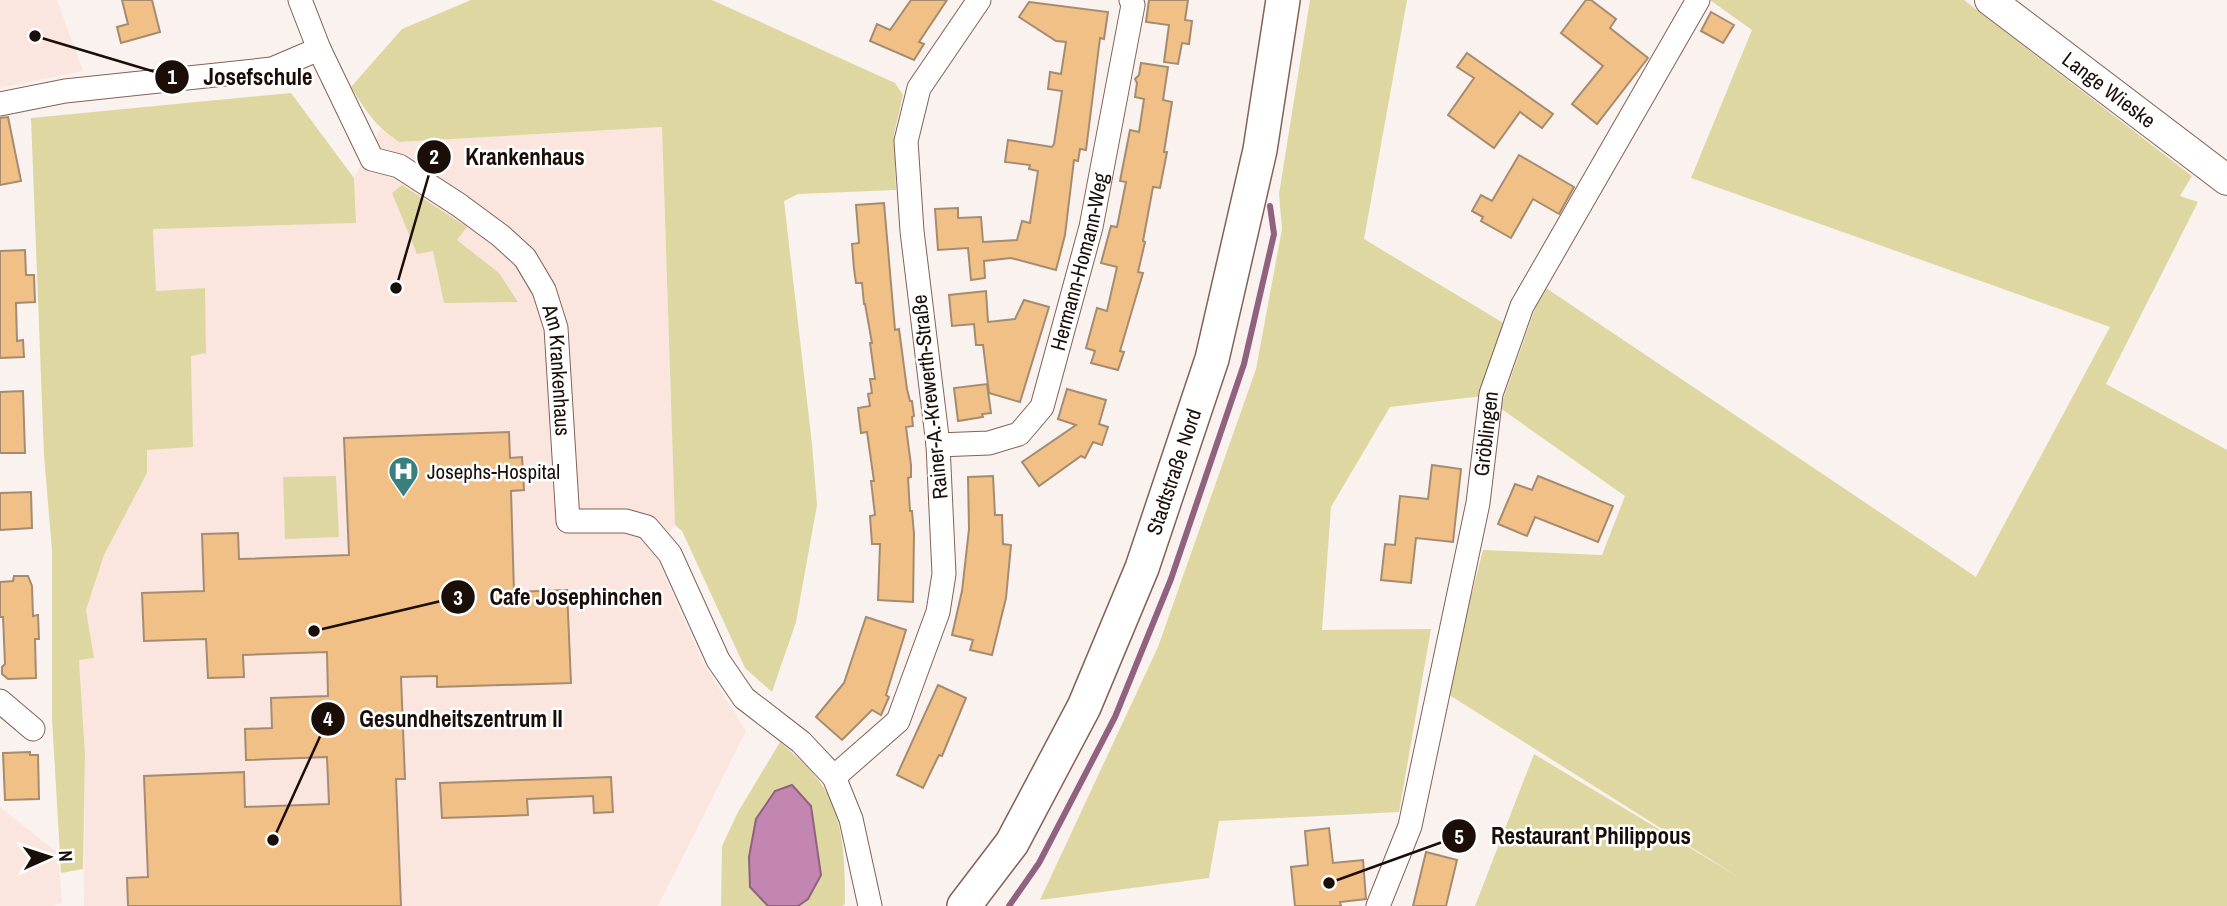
<svg xmlns="http://www.w3.org/2000/svg" width="2227" height="906" viewBox="0 0 2227 906" font-family="'Archivo Narrow',sans-serif">
  <style>
    .built { fill: #fae6df }
    .green { fill: #dfd7a1 }
    .water { fill: #c286b1; stroke: #90627f; stroke-width: 2 }
    .lines { fill: none; stroke-linecap: round; stroke-linejoin: round }
    .stream { stroke: #90627f; stroke-width: 6 }
    .building { fill: #f1c087; stroke: #a58c70; stroke-width: 2 }
    .minor-casing { stroke: #846155; stroke-width: 25 }
    .tertiary-casing { stroke: #846155; stroke-width: 32 }
    .secondary-casing { stroke: #846155; stroke-width: 36 }
    .minor { stroke: #fff; stroke-width: 23 }
    .tertiary { stroke: #fff; stroke-width: 30 }
    .secondary { stroke: #fff; stroke-width: 33 }
    .labels { text-anchor: middle; stroke-width: 5; stroke-linejoin: round; paint-order: stroke }
    .street-label { font-size: 21px; fill: #1b0e09; stroke: #fff }
    .poi-label { font-size: 21px; fill: #1b0e09; stroke: #fff; text-anchor: start }
    .leader { fill: none; stroke: #1b0e09; stroke-width: 2.5 }
    .callout-dot { fill: #1b0e09; stroke: #fff; stroke-width: 2.5 }
    .mark-label { font-size: 21px; text-anchor: middle; font-weight: bold; fill: #fff }
    .callout-label { font-size: 23px; text-anchor: middle; font-weight: bold; fill: #1b0e09; stroke: #fff; stroke-width: 5; stroke-linejoin: round; paint-order: stroke }
  </style>
  <rect width="100%" height="100%" fill="#faf2ef"/>
  <g class="built">
    <polygon points="0,0 57,0 83,71 0,88"/>
    <polygon points="662,127 675,525 654,551 703,663 746,731 658,906 84,906 85,754 79,660 94,657 86,610 104,555 147,473 147,450 193,446 191,355 205,288 156,291 153,228 355,223 354,178 380,129 399,142"/>
    <polygon points="0,807 58,853 62,903 51,906 0,906"/>
  </g>
  <g class="green">
    <path d="M471,0H712L895,83L903,95L894,134L896,190L798,194L784,201L812,444L817,505L796,622L772,692L745,668L682,531L675,525L662,127L399,142C374,125 367,112 351,87L402,29Z"/>
    <polygon points="1310,0 1407,0 1364,239 1505,324 1491,359 1483,396 1390,407 1331,507 1322,630 1431,629 1399,812 1219,821 1209,878 1040,900 1158,647 1256,369 1282,229 1279,194"/>
    <polygon points="1710,0 1964,0 2192,176 2180,196 2198,202 2106,384 2227,450 2227,906 1475,906 1534,754 1740,878 1446,693 1483,550 1602,555 1625,496 1500,408 1543,286 1976,577 2110,327 1691,178 1752,30"/>
    <polygon points="291,93 354,178 356,223 153,229 156,291 205,288 206,353 191,356 193,447 147,450 147,473 104,555 86,610 94,658 79,660 85,754 83,869 61,873 52,718 52,551 44,455 31,118"/>
    <polygon points="402,185 467,227 457,240 499,273 518,302 444,303 433,251 417,254 392,193"/>
    <polygon points="336,476 339,537 285,539 283,477"/>
    <path d="M780,742C798,758 817,774 828,795C845,828 845,869 845,904L842,906H798L808,899L775,791L756,819L749,857L750,886L768,906H721L722,846L738,812Z"/>
  </g>
  <polygon class="water" points="792,785 811,806 821,875 808,899 798,906 768,906 750,887 749,857 756,819 775,791"/>
  <g class="lines">
    <polyline class="stream" points="1009,906 1039,863 1115,717 1171,579 1244,364 1274,234 1270,206"/>
  </g>
  <g class="building">
    <polygon points="122,0 152,0 160,32 121,43 117,27 128,24"/>
    <polygon points="911,0 947,0 919,42 924,44 914,60 870,41 877,24 890,30"/>
    <polygon points="1149,0 1188,0 1185,20 1192,21 1189,44 1182,43 1178,64 1164,62 1169,25 1146,22"/>
    <polygon points="1586,0 1591,0 1616,19 1610,28 1648,58 1597,124 1572,104 1603,66 1561,33"/>
    <polygon points="1029,2 1108,12 1104,39 1100,38 1086,150 1080,149 1078,161 1074,160 1065,235 1056,270 1011,258 984,261 985,278 971,280 968,248 938,250 935,209 958,208 958,218 981,217 983,242 1017,240 1022,221 1030,223 1038,171 1029,169 1030,165 1005,162 1008,140 1052,147 1054,144 1062,91 1048,89 1050,72 1061,74 1066,42 1056,41 1019,17"/>
    <polygon points="1711,12 1734,25 1723,43 1701,31"/>
    <polygon points="1467,53 1553,114 1542,128 1520,112 1494,148 1448,115 1474,78 1457,67"/>
    <polygon points="1141,63 1168,67 1163,100 1172,102 1164,152 1167,152 1160,188 1153,187 1143,241 1145,242 1138,272 1143,273 1120,351 1124,352 1118,370 1091,363 1095,351 1086,348 1097,308 1107,311 1117,267 1101,263 1111,226 1117,227 1126,182 1120,181 1130,130 1139,132 1144,99 1135,97 1137,83 1135,79 1139,75"/>
    <polygon points="8,117 21,181 0,185 0,118"/>
    <polygon points="1519,155 1574,187 1559,214 1533,199 1511,238 1481,221 1483,217 1472,211 1481,195 1492,201"/>
    <polygon points="884,203 895,330 899,329 907,389 910,401 912,401 914,416 912,417 913,426 906,427 911,465 911,477 908,478 910,511 912,511 914,534 913,602 878,600 880,544 872,544 870,516 875,515 871,481 874,481 867,432 861,433 858,408 870,406 868,394 872,393 870,379 875,379 870,343 872,343 865,304 864,304 862,283 856,283 854,269 852,244 859,243 856,205"/>
    <polygon points="25,250 26,275 34,275 35,302 16,303 17,341 23,340 24,357 0,358 0,251"/>
    <polygon points="986,291 988,322 1015,319 1024,300 1049,307 1020,402 989,393 983,345 976,345 974,324 952,326 949,295"/>
    <polygon points="987,384 991,413 982,414 983,417 958,421 954,388"/>
    <polygon points="1067,389 1106,400 1099,424 1108,427 1102,445 1093,442 1085,458 1081,456 1039,486 1022,462 1076,425 1058,419"/>
    <polygon points="23,391 25,453 0,453 0,392"/>
    <polygon points="509,432 510,458 522,457 524,490 511,491 514,592 567,590 571,683 437,687 437,676 401,677 405,779 396,779 401,906 128,906 127,878 148,877 144,776 244,772 245,807 329,804 327,757 246,760 245,729 272,728 271,698 328,696 327,652 243,655 244,677 208,678 206,639 144,641 142,593 204,591 202,534 238,533 239,559 349,555 344,438"/>
    <polygon points="1432,465 1461,469 1453,542 1416,538 1411,583 1381,580 1385,544 1395,545 1400,496 1428,499"/>
    <polygon points="993,476 995,515 1002,515 1003,544 1011,545 1006,598 992,655 970,650 973,640 952,635 962,591 969,529 968,477"/>
    <polygon points="1538,476 1613,506 1598,542 1535,517 1527,536 1498,524 1515,484 1532,490"/>
    <polygon points="31,492 32,528 0,530 0,493"/>
    <polygon points="14,576 28,576 32,586 33,616 38,615 39,639 35,639 36,678 8,679 2,674 2,667 5,664 3,617 0,617 0,582 13,581"/>
    <polygon points="866,617 906,630 886,695 889,697 881,715 872,710 842,740 816,717 844,683"/>
    <polygon points="938,685 966,698 942,756 939,755 923,788 897,775"/>
    <polygon points="30,752 30,755 38,755 39,799 5,800 3,753"/>
    <polygon points="611,777 613,812 594,813 593,796 527,799 528,815 442,818 440,783"/>
    <polygon points="1329,828 1333,863 1363,860 1366,899 1340,902 1341,906 1295,906 1291,867 1308,865 1305,831"/>
    <polygon points="1426,852 1457,860 1446,906 1413,906"/>
  </g>
  <g class="lines">
    <defs>
      <g id="minor">
        <path id="s1" d="M300,0L319,49L372,159L399,166L459,205L501,236L525,258L544,290L556,328L568,521H626L647,527L670,554L718,660L744,698L801,742L834,777L851,819L870,906"/>
        <polyline points="0,104 65,91 272,69 319,49"/>
        <path id="s2" d="M938,445L989,443L1019,434L1042,407L1091,227L1133,5L1131,0"/>
        <polyline points="0,701 33,729"/>
        <polyline points="834,777 898,721 938,612 944,574 938,445 912,231 906,141 919,88 979,0"/>
        <path id="s3" d="M1378,906L1410,826L1478,503L1491,394L1522,306L1698,0"/>
      </g>
      <g id="tertiary">
        <path id="s4" d="M1990,0L2227,180"/>
      </g>
      <g id="secondary">
        <path id="s5" d="M964,906L1012,843L1084,707L1142,568L1212,359L1260,150L1283,0"/>
      </g>
    </defs>
    <use href="#minor" class="minor-casing"/>
    <use href="#tertiary" class="tertiary-casing"/>
    <use href="#secondary" class="secondary-casing"/>
    <use href="#minor" class="minor"/>
    <use href="#tertiary" class="tertiary"/>
    <use href="#secondary" class="secondary"/>
  </g>
  <defs>
    <symbol id="hospital-pin" viewBox="-11 -11 22 30"><path d="M0 17L-7.5 6A9.5 9.5 0 1 1 7.5 6Z" fill="#38807e" stroke="#fff"/><path d="M-5-5h3v3.5h4V-5h3V5h-3V1.5h-4V5h-3Z" fill="#fff"/></symbol>
  </defs>
  <g fill-rule="evenodd">
    <use href="#hospital-pin" x="386" y="454" width="35" height="47"/>
  </g>
  <g class="labels">
    <g class="street-label">
      <text dy="7" stroke="none"><textPath href="#s4" startOffset="149">Lange Wieske</textPath></text>
      <text dy="7" stroke="none"><textPath href="#s2" startOffset="268">Hermann-Homann-Weg</textPath></text>
      <text dy="7" stroke="none"><textPath href="#s1" startOffset="478">Am Krankenhaus</textPath></text>
      <text transform="translate(930 397) rotate(-96)" y="7">Rainer-A.-Krewerth-Straße</text>
      <text dy="7" stroke="none"><textPath href="#s3" startOffset="486">Gröblingen</textPath></text>
      <text dy="7" stroke="none"><textPath href="#s5" startOffset="485">Stadtstraße Nord</textPath></text>
    </g>
    <g class="poi-label">
      <text x="427" y="479">Josephs-Hospital</text>
    </g>
  </g>
  <path class="leader" d="M35 36L172 77M396 288L434 157M314 631L458 597M273 840L328 719M1329 883L1459 836"/>
  <g class="callout-dot">
    <circle cx="35" cy="36" r="7"/>
    <circle cx="396" cy="288" r="7"/>
    <circle cx="314" cy="631" r="7"/>
    <circle cx="273" cy="840" r="7"/>
    <circle cx="1329" cy="883" r="7"/>
    <circle cx="172" cy="77" r="18"/>
    <circle cx="434" cy="157" r="18"/>
    <circle cx="458" cy="597" r="18"/>
    <circle cx="328" cy="719" r="18"/>
    <circle cx="1459" cy="836" r="18"/>
  </g>
  <g class="mark-label">
    <text x="172" y="84">1</text>
    <text x="434" y="164">2</text>
    <text x="458" y="605">3</text>
    <text x="328" y="726">4</text>
    <text x="1459" y="844">5</text>
  </g>
  <g class="callout-label">
    <text x="258" y="85">Josefschule</text>
    <text x="525" y="165">Krankenhaus</text>
    <text x="576" y="605">Cafe Josephinchen</text>
    <text x="461" y="727">Gesundheitszentrum II</text>
    <text x="1591" y="844">Restaurant Philippous</text>
  </g>
  <g transform="translate(49 857) rotate(87)" stroke="#ffffff" stroke-width="5" paint-order="stroke">
  <path d="M0-5L12 26L0 18L-12 26Z" fill="#1b0e09"/>
  <text y="-10" font-size="19" font-weight="bold" text-anchor="middle" fill="#1b0e09">N</text>
  </g>
</svg>
